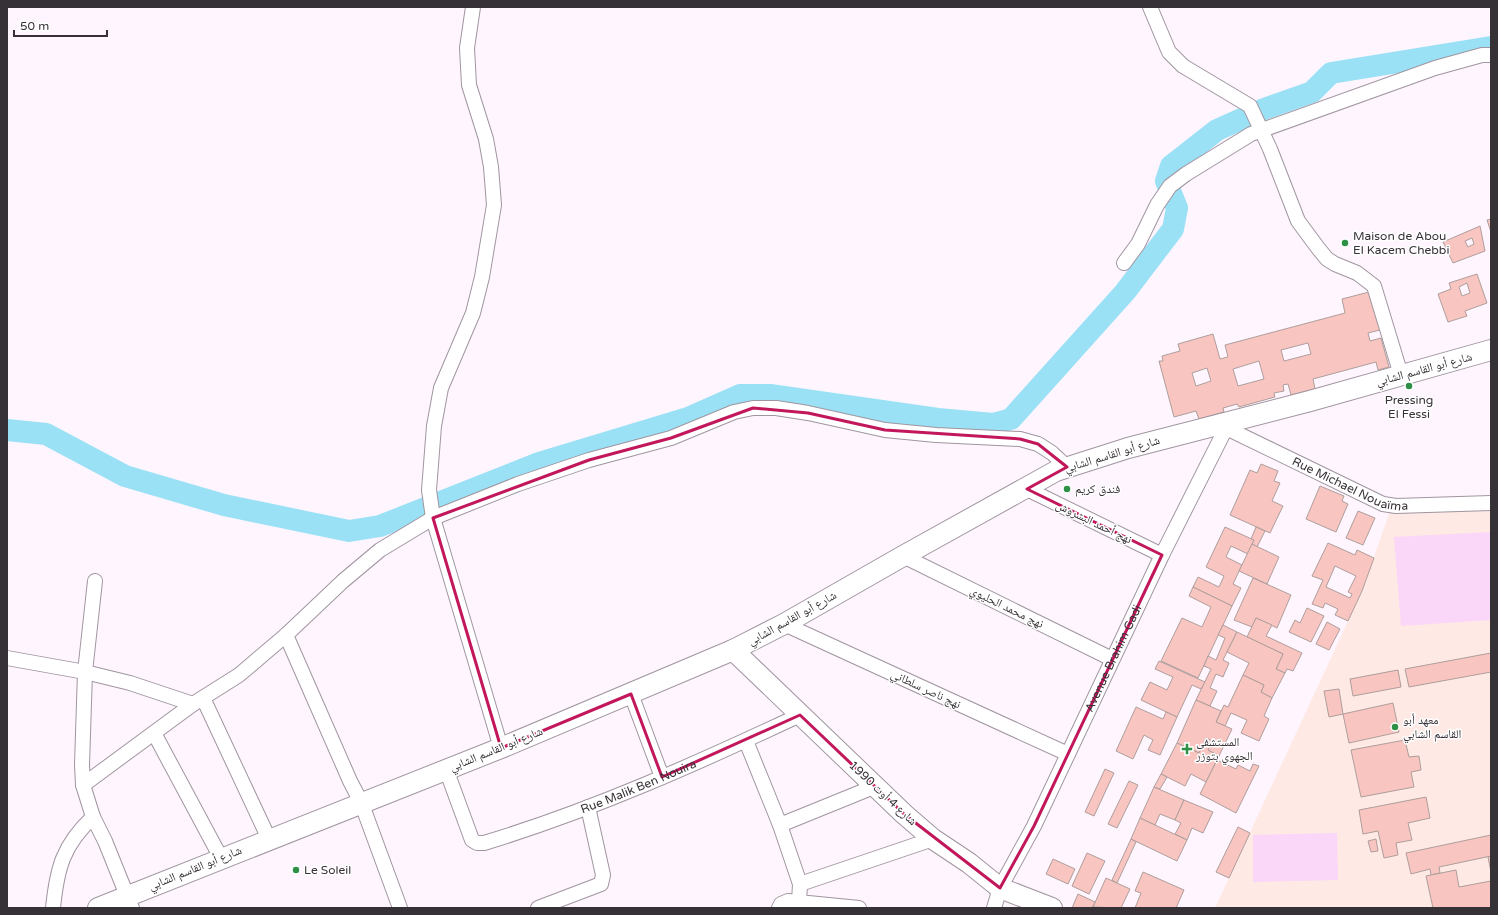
<svg xmlns="http://www.w3.org/2000/svg" width="1498" height="915" viewBox="0 0 1498 915" font-family="'Varela Round','Noto Naskh Arabic',sans-serif">
  <style>
    .education { fill: #fee9e4 }
    .green { fill: #fad6f9 }
    .lines { fill: none; stroke-linecap: round; stroke-linejoin: round }
    .river { stroke: #9ae1f5; stroke-width: 22 }
    .building { fill: #f9c5c0; stroke: #ae9e9c; fill-rule: evenodd }
    .street-casing { stroke: #a095a0; stroke-width: 16 }
    .secondary-casing { stroke: #a095a0; stroke-width: 22 }
    .street { stroke: #fff; stroke-width: 14 }
    .secondary { stroke: #fff; stroke-width: 20 }
    .marked { fill: none; stroke: #c2185b; stroke-width: 3; stroke-linejoin: round }
    .poi-dot { fill: #2d9044; stroke: #fff; stroke-width: 1.5 }
    .labels { text-anchor: middle; stroke-width: 3; stroke-linejoin: round; paint-order: stroke }
    .poi-label { font-size: 12px; fill: #363136; stroke: #fff; text-anchor: start }
    .street-label { font-size: 12px; fill: #363136; stroke: #fff }
  </style>
  <rect width="100%" height="100%" fill="#fef5fe"/>
  <polygon class="education" points="1491,510 1491,908 1215,908 1362,591 1390,511"/>
  <g class="green">
    <polygon points="1491,532 1491,620 1401,626 1394,537"/>
    <polygon points="1337,833 1338,880 1253,882 1253,835"/>
  </g>
  <g class="lines">
    <polyline class="river" points="7,430 46,434 125,476 224,505 349,531 380,526 539,463 688,418 740,395 770,395 938,419 993,424 1011,419 1125,292 1173,229 1177,208 1166,181 1171,166 1217,130 1264,109 1312,92 1331,73 1491,47"/>
  </g>
  <g class="building">
    <polygon points="1491,219 1491,232 1487,220"/>
    <path d="M1480,226L1485,251L1453,263L1443,242ZM1472,238L1474,244L1468,247L1465,241Z"/>
    <path d="M1477,274L1487,303L1465,311L1467,316L1448,322L1438,294L1451,289L1449,283ZM1467,283L1470,293L1462,296L1459,287Z"/>
    <path d="M1369,292L1380,330L1368,333L1370,341L1381,338L1389,367L1378,370L1376,362L1313,379L1315,389L1291,395L1288,384L1283,385L1284,391L1274,393L1275,397L1239,407L1237,404L1223,408L1224,412L1199,419L1196,411L1174,417L1159,361H1163L1162,356L1180,351L1178,344L1213,334L1220,359L1228,357L1225,345L1345,313L1342,299ZM1308,343L1311,354L1284,361L1281,350ZM1259,361L1264,379L1238,386L1233,369ZM1207,368L1211,381L1196,386L1192,373Z"/>
    <polygon points="1261,464 1278,471 1274,481 1280,483 1272,501 1283,506 1270,533 1230,515 1250,470 1257,473"/>
    <polygon points="1320,486 1344,496 1342,501 1348,504 1336,532 1306,519"/>
    <polygon points="1358,511 1375,518 1363,545 1346,538"/>
    <polygon points="1225,527 1254,540 1248,554 1231,546 1226,557 1242,565 1233,584 1241,588 1232,606 1193,587 1198,577 1219,587 1224,576 1206,567"/>
    <polygon points="1256,527 1265,531 1257,547 1252,544 1254,540 1251,539"/>
    <path d="M1328,543L1355,555L1357,550L1374,558L1362,591L1348,621L1335,615L1338,609L1325,603L1323,608L1312,604L1323,580L1312,576ZM1335,566L1356,576L1348,592L1352,594L1350,598L1326,587Z"/>
    <polygon points="1252,544 1279,557 1267,584 1239,571"/>
    <polygon points="1253,578 1291,595 1277,628 1256,618 1252,627 1234,620"/>
    <polygon points="1193,587 1232,606 1198,678 1161,661 1182,618 1202,627 1211,607 1189,596"/>
    <polygon points="1307,608 1324,616 1311,642 1289,632 1295,620 1300,623"/>
    <polygon points="1256,618 1272,625 1266,636 1302,653 1293,671 1287,669 1285,673 1276,669 1283,654 1247,637"/>
    <polygon points="1327,622 1340,629 1329,650 1316,644"/>
    <polygon points="1223,625 1237,632 1223,660 1229,663 1223,677 1216,674 1210,688 1217,691 1210,706 1196,700 1211,669 1204,666 1208,656 1216,660 1225,638 1218,635"/>
    <polygon points="1237,632 1283,654 1276,669 1285,673 1272,698 1261,692 1264,685 1243,675 1249,663 1227,652"/>
    <polygon points="1491,653 1491,672 1409,687 1405,669"/>
    <polygon points="1159,661 1205,682 1201,689 1192,685 1177,717 1141,700 1150,682 1167,690 1173,677 1155,669"/>
    <polygon points="1398,670 1401,687 1353,696 1350,679"/>
    <polygon points="1243,675 1264,685 1261,692 1272,698 1264,716 1269,719 1259,741 1241,733 1247,720 1231,713 1225,726 1216,722 1224,705 1228,707"/>
    <polygon points="1339,689 1343,714 1329,717 1324,691"/>
    <polygon points="1196,700 1221,711 1216,722 1232,729 1219,756 1208,750 1212,741 1206,738 1199,753 1177,743"/>
    <polygon points="1393,703 1399,732 1349,743 1343,714"/>
    <polygon points="1136,707 1163,719 1166,712 1177,717 1160,755 1148,750 1153,740 1144,735 1133,759 1116,751"/>
    <polygon points="1206,738 1212,741 1208,750 1219,756 1206,782 1191,774 1185,786 1161,774 1177,743 1199,753"/>
    <polygon points="1405,740 1409,757 1419,756 1421,770 1411,772 1414,787 1361,797 1351,750"/>
    <polygon points="1217,760 1236,769 1238,765 1250,771 1253,764 1259,766 1236,813 1200,794"/>
    <polygon points="1105,769 1114,773 1094,816 1085,812"/>
    <polygon points="1161,774 1167,777 1160,789 1154,787"/>
    <polygon points="1129,781 1138,785 1117,828 1108,824"/>
    <polygon points="1154,787 1184,800 1175,820 1160,814 1155,825 1140,818"/>
    <polygon points="1426,797 1430,818 1408,823 1412,840 1396,843 1398,855 1384,858 1378,831 1363,834 1359,810"/>
    <polygon points="1184,800 1213,812 1203,833 1192,828 1187,840 1175,834 1181,823 1175,820"/>
    <polygon points="1140,818 1187,840 1177,861 1131,839"/>
    <polygon points="1238,827 1250,833 1229,878 1216,872"/>
    <polygon points="1491,835 1491,856 1439,867 1440,873 1431,875 1430,869 1411,874 1406,853"/>
    <polygon points="1131,839 1136,842 1117,883 1112,880"/>
    <polygon points="1376,839 1378,851 1371,852 1368,841"/>
    <polygon points="1087,853 1105,861 1089,894 1072,886"/>
    <polygon points="1491,856 1491,872 1488,857"/>
    <polygon points="1053,859 1075,869 1068,884 1046,874"/>
    <polygon points="1456,870 1459,887 1491,881 1491,908 1433,908 1426,876"/>
    <polygon points="1143,872 1184,890 1176,908 1135,908 1141,893 1135,891"/>
    <polygon points="1106,878 1130,889 1121,908 1093,907"/>
    <polygon points="1078,894 1095,902 1092,908 1072,908"/>
  </g>
  <g class="lines">
    <defs>
      <g id="street">
        <polyline points="473,7 467,48 469,85 486,139 491,167 494,205 482,277 473,313 441,388 434,426 429,490 433,518 501,748"/>
        <polyline points="1150,7 1169,52 1183,66 1250,106 1270,149 1298,221 1318,248 1327,259 1335,264 1357,273 1374,286 1401,375"/>
        <polyline points="1124,263 1138,244 1157,205 1170,186 1186,174 1251,134 1435,68 1482,55 1491,55"/>
        <path id="s1" d="M1218,424L1383,504L1396,506L1491,503"/>
        <polyline points="1027,489 1162,555"/>
        <polyline points="903,556 1112,659"/>
        <polyline points="95,581 85,672 82,765 83,785 93,817 105,841 132,908"/>
        <polyline points="784,624 1068,754"/>
        <polyline points="286,635 350,781 361,802 400,908"/>
        <polyline points="7,658 85,672 130,683 193,704"/>
        <polyline points="631,694 662,777"/>
        <polyline points="203,698 269,839"/>
        <polyline points="154,733 221,858"/>
        <polyline points="746,741 780,825 800,884 799,902"/>
        <path id="s2" d="M446,769L472,840L477,843H484C593,810 698,763 800,715"/>
        <polyline points="83,785 193,704 239,675 286,635 343,581 380,550 433,518 518,484 589,460 671,438 734,412 753,408 776,408 808,413 885,430 936,435 1020,439 1038,444 1052,453 1067,467"/>
        <polyline points="780,825 876,786"/>
        <polyline points="800,884 933,839"/>
        <path d="M53,908C57,868 63,845 93,817"/>
        <polyline points="538,908 601,884 603,875 588,807"/>
        <polyline points="779,908 781,904 788,901 859,908"/>
        <path id="s3" d="M994,908L1000,888L1034,826L1162,555L1226,428"/>
      </g>
      <g id="secondary">
        <polyline points="733,650 904,814 933,839 969,863 1000,888 1052,908"/>
        <polyline points="98,908 501,748 733,650 784,624 903,556 1056,471 1128,448 1310,401 1491,350"/>
      </g>
    </defs>
    <use href="#street" class="street-casing"/>
    <use href="#secondary" class="secondary-casing"/>
    <use href="#street" class="street"/>
    <use href="#secondary" class="secondary"/>
  </g>
  <path class="marked" d="M753,408L808,413L885,430L1020,439L1038,444L1067,467L1027,489L1162,555L1034,826L1000,888L904,814L800,715L662,777L631,694L501,748L433,518L589,460L671,438Z"/>
  <g class="poi-dot">
    <circle cx="1345" cy="243" r="4"/>
    <circle cx="1409" cy="386" r="4"/>
    <circle cx="1067" cy="489" r="4"/>
    <circle cx="1395" cy="727" r="4"/>
    <path d="M1185 743h4v4h4v4h-4v4h-4v-4h-4v-4h4z"/>
    <circle cx="296" cy="870" r="4"/>
  </g>
  <g class="labels">
    <g class="poi-label">
      <text x="1353" y="240">Maison de Abou<tspan x="1353" dy="14">El Kacem Chebbi</tspan></text>
      <text x="1409" y="404" text-anchor="middle">Pressing<tspan x="1409" dy="14">El Fessi</tspan></text>
      <text x="1075" y="493">فندق كريم</text>
      <text x="1403" y="724">معهد أبو<tspan x="1403" dy="14">القاسم الشابي</tspan></text>
      <text x="1196" y="746">المستشفى<tspan x="1196" dy="14">الجهوي بتوزر</tspan></text>
      <text x="304" y="874">Le Soleil</text>
    </g>
    <g class="street-label">
      <text transform="translate(1424 369) rotate(-15)" y="4">شارع أبو القاسم الشابي</text>
      <text transform="translate(1112 454) rotate(-17)" y="4">شارع أبو القاسم الشابي</text>
      <text dy="4" stroke="none"><textPath href="#s1" startOffset="146">Rue Michael Nouaïma</textPath></text>
      <text transform="translate(1094 522) rotate(26)" y="4">نهج أحمد البشروش</text>
      <text transform="translate(1007 607) rotate(26)" y="4">نهج محمد الحليوي</text>
      <text transform="translate(792 618) rotate(-29)" y="4">شارع أبو القاسم الشابي</text>
      <text dy="4" stroke="none"><textPath href="#s3" startOffset="277">Avenue Brahim Gadi</textPath></text>
      <text transform="translate(926 689) rotate(25)" y="4">نهج ناصر سلطاني</text>
      <text transform="translate(496 749) rotate(-22)" y="4">شارع أبو القاسم الشابي</text>
      <text dy="4" stroke="none"><textPath href="#s2" startOffset="253">Rue Malik Ben Nouira</textPath></text>
      <text transform="translate(883 793) rotate(43)" y="4">شارع 4 أوت 1990</text>
      <text transform="translate(195 868) rotate(-22)" y="4">شارع أبو القاسم الشابي</text>
    </g>
  </g>
  <rect width="1498" height="915" fill="none" stroke="#363136" stroke-width="16"/>
  <path d="M14 30v6h93v-6" fill="none" stroke="#363136" stroke-width="2"/>
  <text x="20" y="30" font-size="12" fill="#363136" stroke="#ffffff" stroke-width="3" paint-order="stroke">50 m</text>
</svg>
